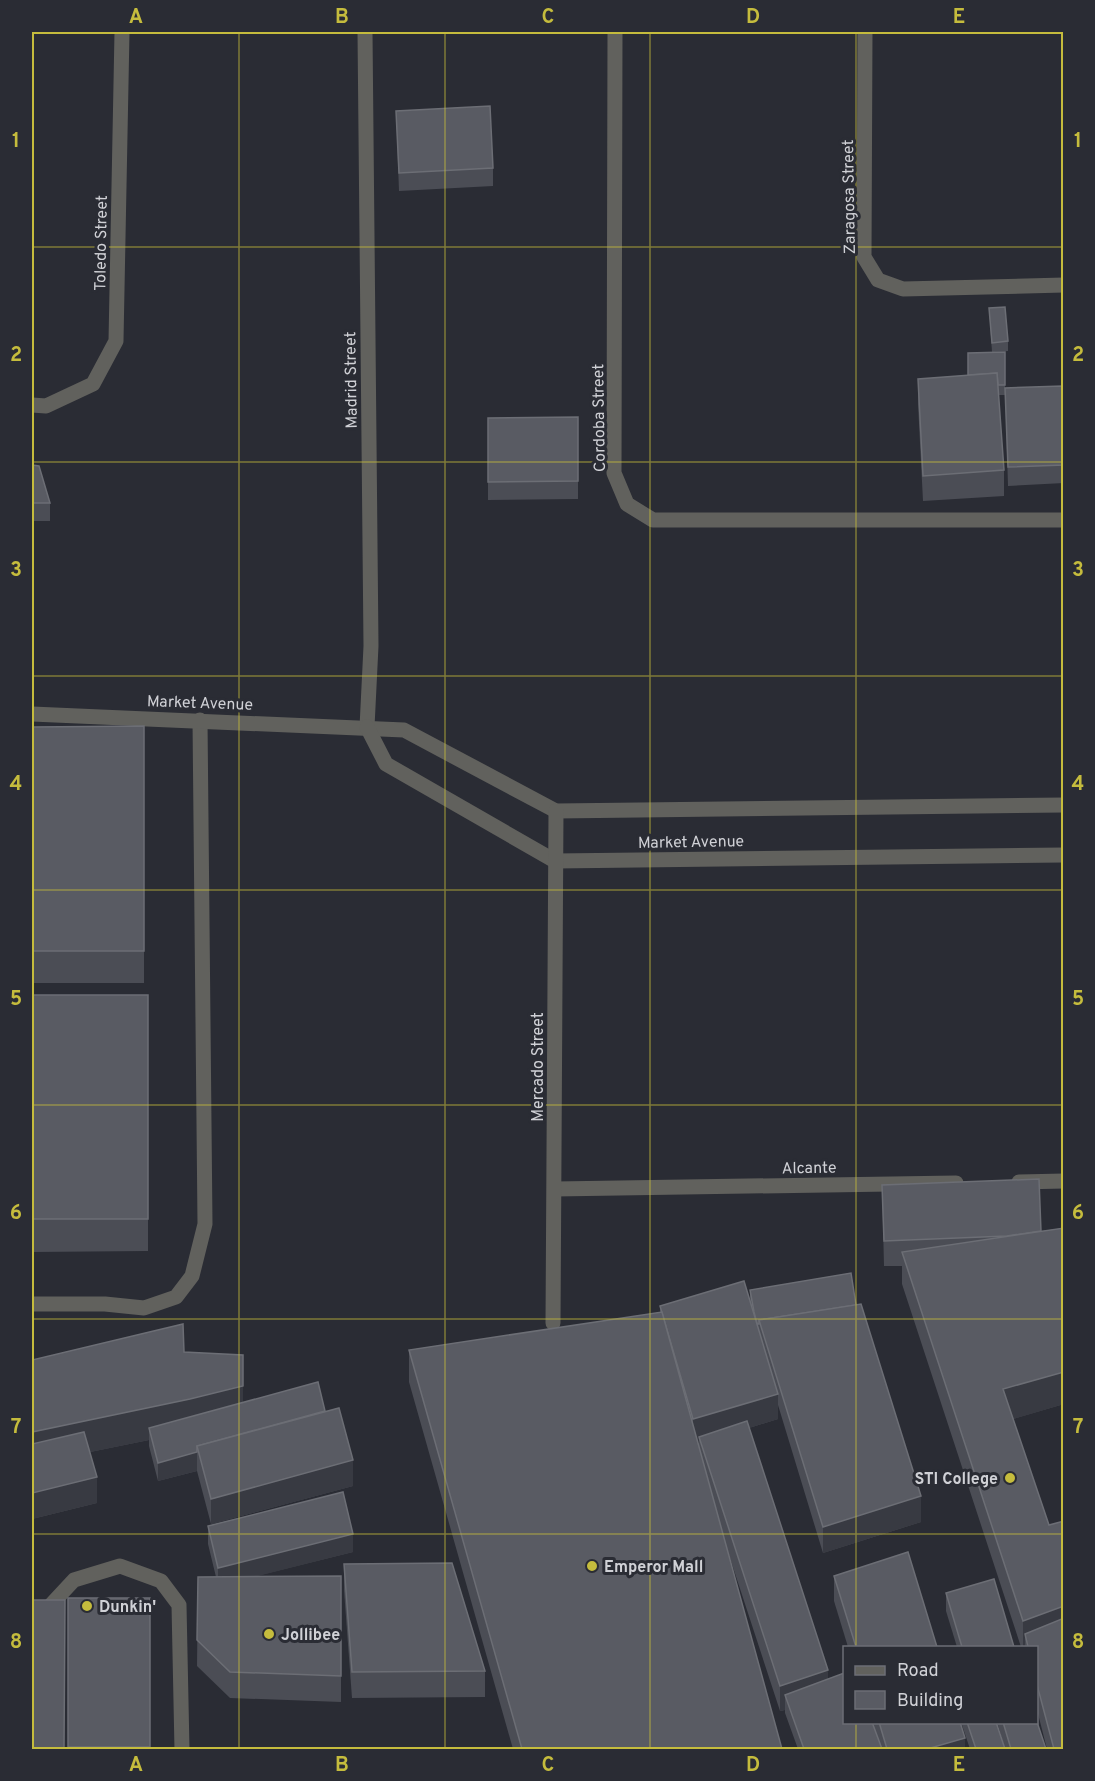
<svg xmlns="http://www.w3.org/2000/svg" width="1095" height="1781" viewBox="0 0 1095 1781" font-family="Overpass,sans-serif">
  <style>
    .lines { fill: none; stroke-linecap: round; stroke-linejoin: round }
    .service { stroke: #61615d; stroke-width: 15 }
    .minor { stroke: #61615d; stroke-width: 15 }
    .wall { fill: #4b4d55 }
    .shaded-wall { fill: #383a42 }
    .building { fill: #595b63; stroke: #6c6e75; stroke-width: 1.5 }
    .grid { fill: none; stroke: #c5bc3d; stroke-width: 1.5; stroke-opacity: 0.55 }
    .poi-dot { fill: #c5bc3d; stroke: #2a2c34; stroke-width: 2 }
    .labels { text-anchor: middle; stroke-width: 6; stroke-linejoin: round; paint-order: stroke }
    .street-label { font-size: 16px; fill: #d0d1d6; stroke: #2a2c34 }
    .poi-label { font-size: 16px; font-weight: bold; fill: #d0d1d6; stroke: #2a2c34; text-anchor: start }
    .neatline { fill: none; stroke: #c5bc3d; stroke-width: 2 }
    .grid-label { font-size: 20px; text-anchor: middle; font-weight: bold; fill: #c5bc3d }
  </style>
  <rect width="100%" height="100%" fill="#2a2c34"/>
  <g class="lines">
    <g class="service">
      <polyline points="32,1304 105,1304 144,1308 176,1297 192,1276 205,1224 200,720"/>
      <polyline points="32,1609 47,1609 74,1580 120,1566 161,1581 179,1605 182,1750"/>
    </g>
    <g class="minor">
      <polyline points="365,32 371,646 367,727"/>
      <polyline points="615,32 614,473 627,504 653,520 1064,520"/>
      <polyline points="865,32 864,257 878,280 903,289 1064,285"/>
      <polyline points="32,405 46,406 93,384 116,341 122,32"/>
      <polyline points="32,714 404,730 556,811 1064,805"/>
      <polyline points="367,727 386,764 555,861 1064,855"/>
      <polyline points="1019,1182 1064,1181"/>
      <polyline points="555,1189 956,1183"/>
      <polyline points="553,1323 556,811"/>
    </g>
  </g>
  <g class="wall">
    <polygon points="396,111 493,168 493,186 399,191"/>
    <polygon points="989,308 1008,341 1008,351 992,352"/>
    <polygon points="1005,352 1005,395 998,395 1004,470 1004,496 923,501 918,404 918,379 968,375"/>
    <polygon points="1005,388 1064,425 1064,483 1008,486"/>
    <polygon points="578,417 578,499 488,500 488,418"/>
    <polygon points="32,465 50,503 50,521 32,521"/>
    <polygon points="144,726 144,983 32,983 32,727"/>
    <polygon points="32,995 148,995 148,1251 32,1252"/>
    <polygon points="882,1185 1041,1231 1064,1228 1064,1404 1013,1419 1064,1749 1047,1749 1036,1706 1036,1647 1021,1647 902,1284 902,1266 884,1266"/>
    <polygon points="750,1290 856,1305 921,1522 823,1553 778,1405 778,1419 749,1428 828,1679 844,1722 960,1722 965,1749 798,1749 785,1713 785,1710 780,1711 728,1552 782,1749 513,1749 409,1382 409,1350 660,1313 660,1306 750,1301"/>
    <polygon points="184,1352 243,1387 243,1403 325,1411 353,1486 211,1524 197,1471 158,1481 149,1446 149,1440 90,1452 97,1503 32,1519 33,1588 32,1588 32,1360"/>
    <polygon points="208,1526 353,1552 256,1576 341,1576 341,1702 230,1698 197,1666 198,1577 216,1577 208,1544"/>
    <polygon points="344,1564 485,1671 485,1697 352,1698 344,1590"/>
    <polygon points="834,1576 937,1647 848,1647 834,1601"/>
    <polygon points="946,1593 1014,1647 957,1647 946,1611"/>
    <rect x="68" y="1598" width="82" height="151"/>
    <polygon points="961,1722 996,1722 1005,1749 970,1749"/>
    <polygon points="997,1722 1036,1722 1046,1749 1005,1749"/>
  </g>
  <g class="shaded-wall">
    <polygon points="243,1355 243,1418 149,1428 149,1440 32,1464 32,1432"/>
    <polygon points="1064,1372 1064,1404 1003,1422 1003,1389"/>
    <polygon points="778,1394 778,1419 701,1443 699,1437 699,1443 693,1445 693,1419"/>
    <polygon points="197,1452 197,1471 158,1481 158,1463"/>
    <polygon points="353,1460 353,1486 211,1524 211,1499"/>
    <polygon points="97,1477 97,1503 32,1519 32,1493"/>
    <polygon points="921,1496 921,1522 823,1553 823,1527"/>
    <polygon points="353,1534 353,1552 218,1586 218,1568"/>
    <polygon points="1064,1606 1064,1638 1025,1634 1025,1647 1023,1647 1023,1621"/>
    <polygon points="828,1670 828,1695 785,1695 785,1710 780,1711 780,1686"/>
    <polygon points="965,1738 965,1749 927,1749"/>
  </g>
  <g class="building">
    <polygon points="490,106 493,168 399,173 396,111"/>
    <polygon points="1005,307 1008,341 992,343 989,308"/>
    <polygon points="1005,352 1005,385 998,385 997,373 968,375 968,353"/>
    <polygon points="997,373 1004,470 923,476 918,379"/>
    <polygon points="1062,386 1064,425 1064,465 1008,467 1005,388"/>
    <polygon points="578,417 578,481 488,482 488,418"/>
    <polygon points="32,465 39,466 50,503 32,503"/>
    <polygon points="144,726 144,951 32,951 32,727"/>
    <rect x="32" y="995" width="116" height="224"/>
    <polygon points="1039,1179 1041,1231 1007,1236 884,1241 882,1185"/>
    <polygon points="1064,1228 1064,1372 1003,1389 1049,1525 1064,1521 1064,1606 1023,1621 902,1252"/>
    <polygon points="851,1273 856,1305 759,1320 759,1324 757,1324 754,1312 750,1290"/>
    <polygon points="744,1281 778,1394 693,1419 660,1306"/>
    <polygon points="861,1304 921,1496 823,1527 759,1320"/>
    <polygon points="662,1312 782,1749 522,1749 409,1350"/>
    <polygon points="183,1324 184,1352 243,1355 243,1386 190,1399 32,1432 32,1360"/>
    <polygon points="318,1382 325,1411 197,1446 197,1452 158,1463 149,1428"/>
    <polygon points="339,1408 353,1460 211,1499 197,1446"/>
    <polygon points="747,1421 828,1670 780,1686 699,1437"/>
    <polygon points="84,1432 97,1477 32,1493 33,1562 32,1562 32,1444"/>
    <polygon points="343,1492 353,1534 218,1568 208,1526"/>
    <polygon points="908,1552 937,1647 856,1647 834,1576"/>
    <polygon points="452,1563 485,1671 352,1672 344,1564"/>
    <polygon points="341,1576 341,1676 230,1672 197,1640 198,1577"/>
    <polygon points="994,1579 1014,1647 962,1647 946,1593"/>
    <rect x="68" y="1598" width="82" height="149"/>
    <polygon points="32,1600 65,1600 64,1749 32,1749"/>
    <polygon points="1064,1618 1064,1749 1054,1749 1036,1681 1036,1647 1028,1647 1025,1634"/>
    <polygon points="844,1673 844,1722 872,1722 882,1749 804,1749 785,1695"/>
    <polygon points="1036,1719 1046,1749 1011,1749 1003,1722 1036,1722"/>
    <polygon points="879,1722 960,1722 965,1738 927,1749 887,1749"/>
    <polygon points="967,1722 996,1722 1005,1749 976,1749"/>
  </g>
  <path class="grid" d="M239,32V1750M445,32V1750M650,32V1750M856,32V1648M32,247H1064M32,462H1064M32,676H1064M32,890H1064M32,1105H1064M32,1319H1064M32,1534H1064M856,1722V1750"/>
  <g class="poi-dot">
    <circle cx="1010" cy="1478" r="6"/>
    <circle cx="592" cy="1566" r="6"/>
    <circle cx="87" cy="1606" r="6"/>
    <circle cx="269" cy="1634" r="6"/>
  </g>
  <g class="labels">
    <g class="street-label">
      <text transform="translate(848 197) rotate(-91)" y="6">Zaragosa Street</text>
      <text transform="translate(100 243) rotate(-89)" y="6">Toledo Street</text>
      <text transform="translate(350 380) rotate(-91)" y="6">Madrid Street</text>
      <text transform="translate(598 418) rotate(-91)" y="6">Cordoba Street</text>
      <text transform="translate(200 702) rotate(2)" y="6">Market Avenue</text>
      <text transform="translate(691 841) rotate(-1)" y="6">Market Avenue</text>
      <text transform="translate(537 1067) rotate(-90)" y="6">Mercado Street</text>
      <text transform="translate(809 1167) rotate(-1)" y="6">Alcante</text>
    </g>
    <g class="poi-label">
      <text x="998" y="1484" text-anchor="end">STI College</text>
      <text x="604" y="1572">Emperor Mall</text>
      <text x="99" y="1612">Dunkin'</text>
      <text x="281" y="1640">Jollibee</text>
    </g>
  </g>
  <rect width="1095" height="1781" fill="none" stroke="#2a2c34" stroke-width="66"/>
  <rect x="843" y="1646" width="195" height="78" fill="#2a2c34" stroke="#6c6e75" stroke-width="1.5"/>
  <rect x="855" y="1666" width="30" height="9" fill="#61615d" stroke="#6c6e75" stroke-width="1.5"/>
  <text x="897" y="1676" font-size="18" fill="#d0d1d6">Road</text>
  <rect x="855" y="1691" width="30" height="18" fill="#595b63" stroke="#6c6e75" stroke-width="1.5"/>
  <text x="897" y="1706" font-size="18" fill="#d0d1d6">Building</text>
  <rect x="33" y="33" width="1029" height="1715" class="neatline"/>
  <g class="grid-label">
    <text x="136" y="23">A</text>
    <text x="342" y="23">B</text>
    <text x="548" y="23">C</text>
    <text x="753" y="23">D</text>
    <text x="959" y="23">E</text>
    <text x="16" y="147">1</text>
    <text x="1078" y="147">1</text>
    <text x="16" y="361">2</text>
    <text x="1078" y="361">2</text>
    <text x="16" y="576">3</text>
    <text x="1078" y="576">3</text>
    <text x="16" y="790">4</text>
    <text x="1078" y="790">4</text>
    <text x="16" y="1005">5</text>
    <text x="1078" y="1005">5</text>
    <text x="16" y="1219">6</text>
    <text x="1078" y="1219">6</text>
    <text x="16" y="1433">7</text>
    <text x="1078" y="1433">7</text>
    <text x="16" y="1648">8</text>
    <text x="1078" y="1648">8</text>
    <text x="136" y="1771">A</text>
    <text x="342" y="1771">B</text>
    <text x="548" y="1771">C</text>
    <text x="753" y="1771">D</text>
    <text x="959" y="1771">E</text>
  </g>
</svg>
